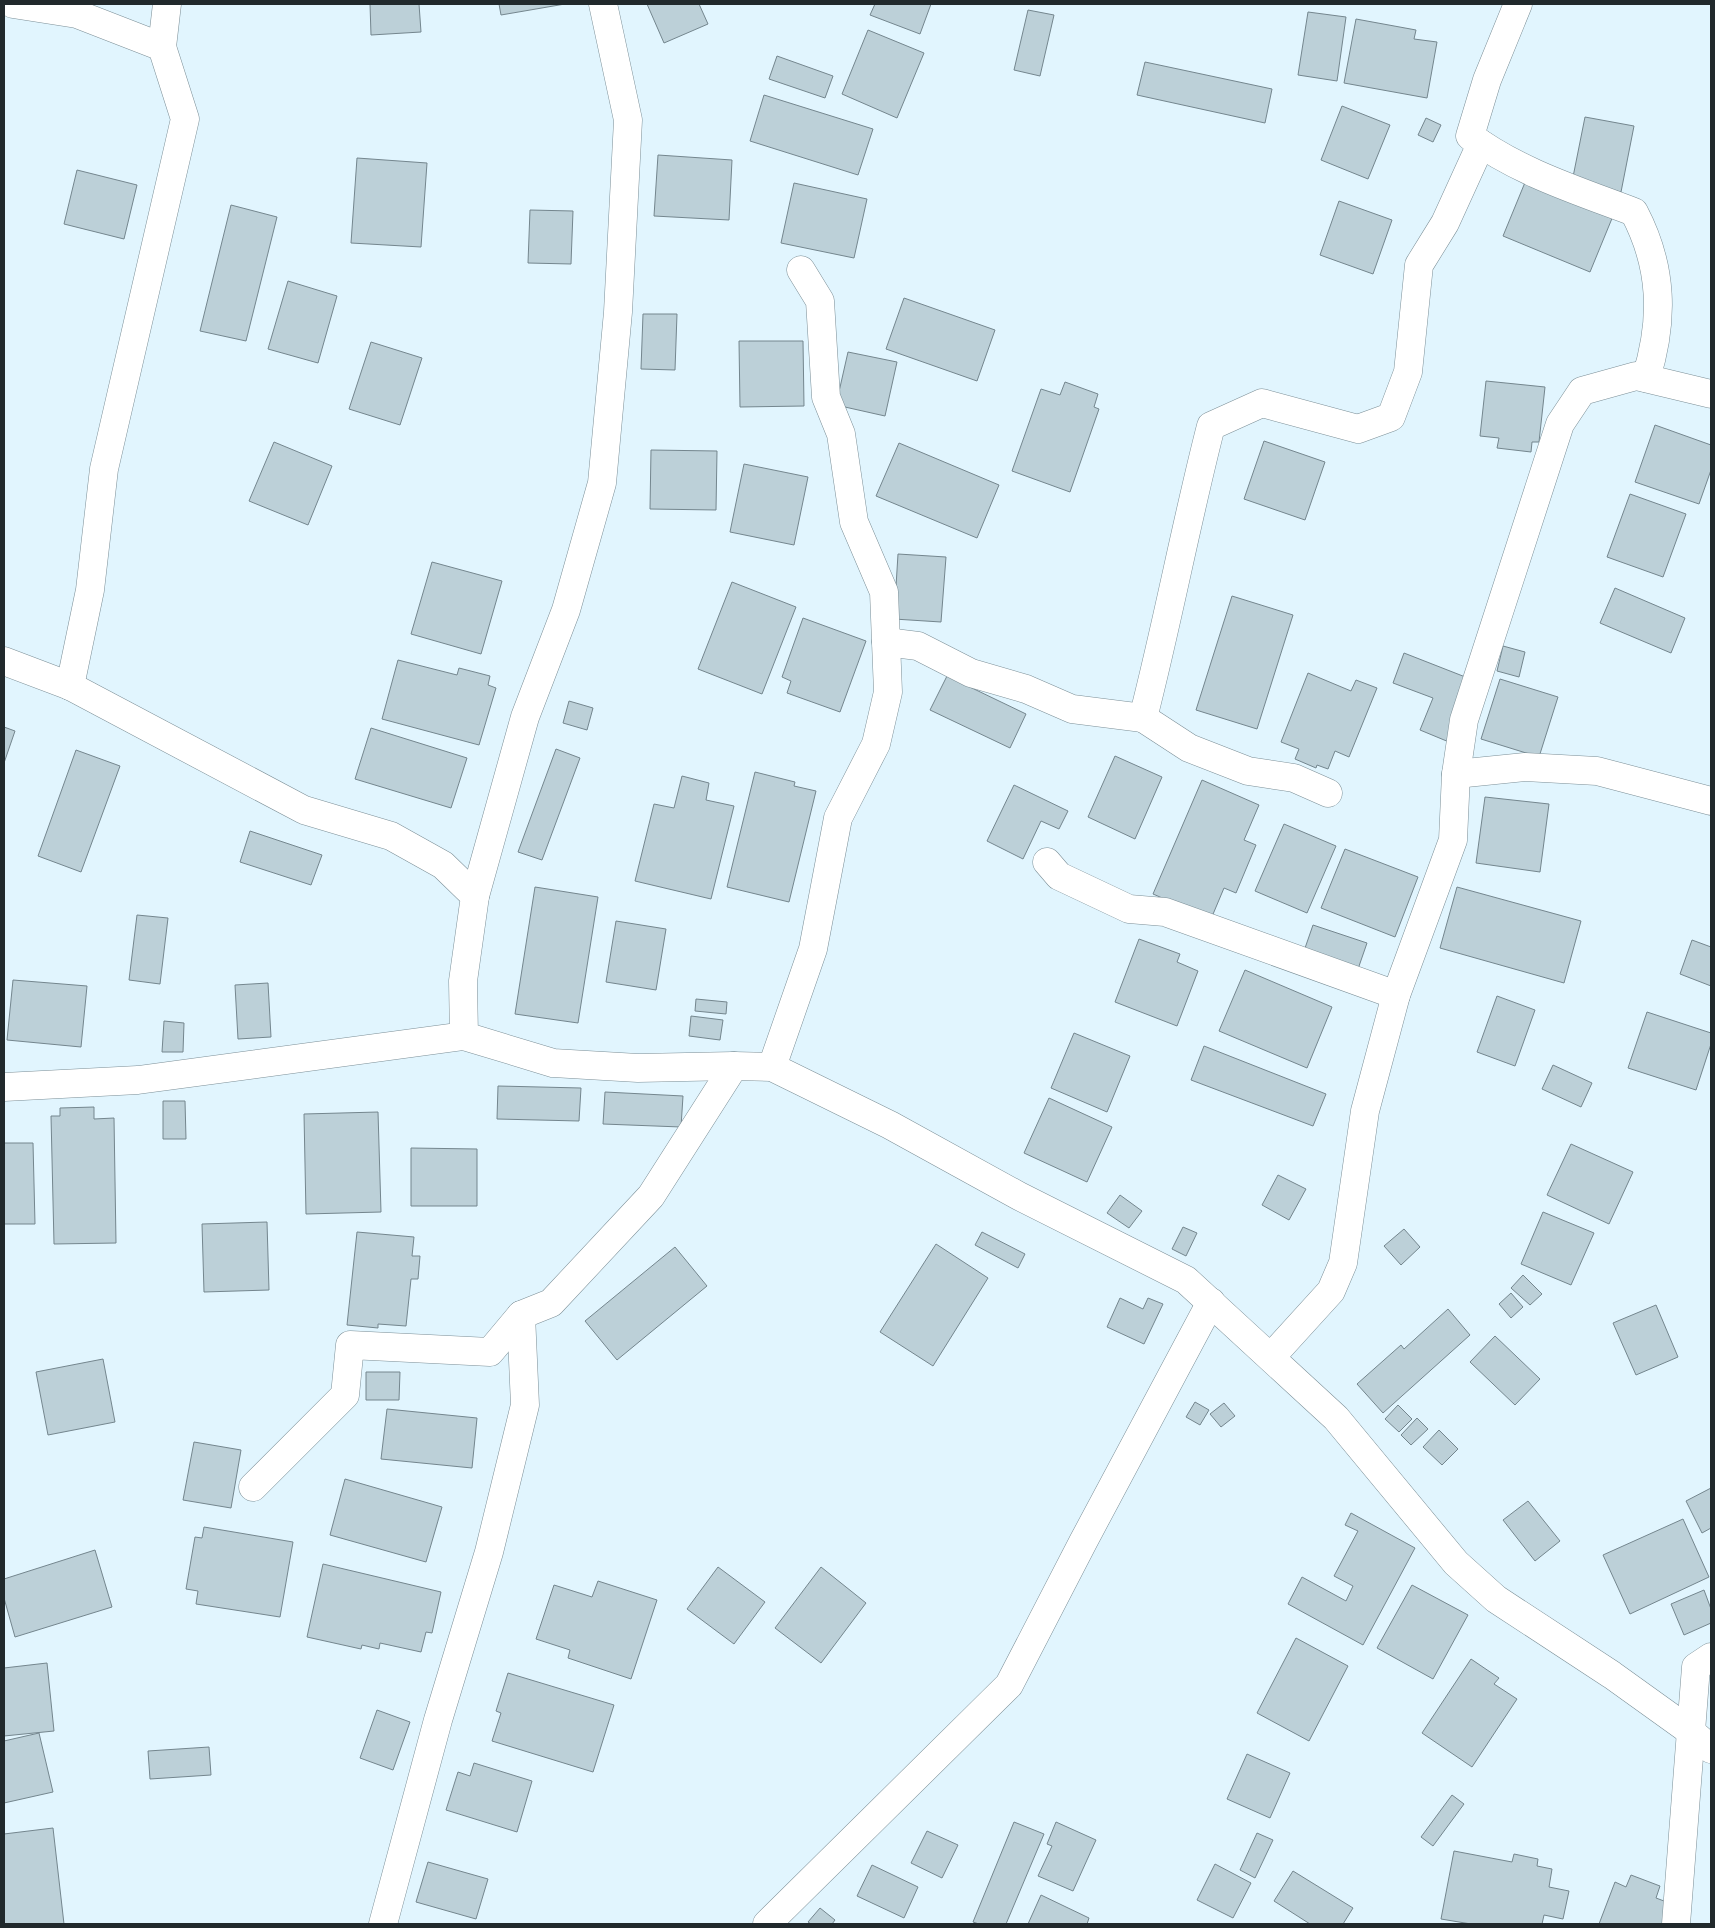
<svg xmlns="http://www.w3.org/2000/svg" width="1715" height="1928" viewBox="0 0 1715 1928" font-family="'Asap Condensed',sans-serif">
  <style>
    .building { fill: #bcd0d8; stroke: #74868e }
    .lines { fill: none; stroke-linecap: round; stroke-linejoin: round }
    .minor-casing { stroke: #7c8f97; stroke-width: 29 }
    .minor { stroke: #fff; stroke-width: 28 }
  </style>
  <rect width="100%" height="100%" fill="#e1f5fe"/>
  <g class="building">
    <polygon points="370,4 419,4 421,32 371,35"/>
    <polygon points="499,4 565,4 501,15"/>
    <polygon points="647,4 699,4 708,24 664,43"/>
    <polygon points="875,4 931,4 920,34 870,15"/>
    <polygon points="1028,10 1054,15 1040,76 1014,70"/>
    <polygon points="1308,12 1346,17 1337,81 1298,75"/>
    <polygon points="1356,19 1416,30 1414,39 1437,42 1427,98 1344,83"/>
    <polygon points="868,30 924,53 897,118 842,94"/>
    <polygon points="777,56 833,76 825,98 769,79"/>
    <polygon points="1145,62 1272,89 1265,123 1137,95"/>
    <polygon points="764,95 873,129 858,175 750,141"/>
    <polygon points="1342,106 1390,125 1368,179 1321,160"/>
    <polygon points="1585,117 1634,126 1621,192 1572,182"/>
    <polygon points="1426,118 1441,125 1433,142 1418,135"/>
    <polygon points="658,155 732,160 729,220 654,216"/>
    <polygon points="357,158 427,163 421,247 351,243"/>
    <polygon points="77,170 137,185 124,239 64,224"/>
    <polygon points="1526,180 1613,216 1590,272 1503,236"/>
    <polygon points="794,183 867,199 854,258 781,243"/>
    <polygon points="1339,201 1392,220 1373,274 1320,255"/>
    <polygon points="231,205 277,217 246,341 200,331"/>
    <polygon points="530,210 573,211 571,264 528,263"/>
    <polygon points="288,281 337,296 318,363 268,349"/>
    <polygon points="904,298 995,330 977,381 886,349"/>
    <polygon points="643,314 677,314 675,370 641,369"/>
    <polygon points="739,341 803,341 804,406 740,407"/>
    <polygon points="371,342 422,358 400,425 349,409"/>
    <polygon points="848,352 897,362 885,416 836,405"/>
    <polygon points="1486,381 1545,387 1539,442 1532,442 1531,452 1497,448 1499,438 1480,436"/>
    <polygon points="1065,382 1098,394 1094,407 1099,409 1070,492 1012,471 1041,389 1060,395"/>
    <polygon points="1655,425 1711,445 1711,470 1699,504 1635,482"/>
    <polygon points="1264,441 1325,462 1305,520 1244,499"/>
    <polygon points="274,442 332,466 308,525 249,501"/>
    <polygon points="899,443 999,485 977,538 876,496"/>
    <polygon points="651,450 717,451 716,510 650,509"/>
    <polygon points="744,464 808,477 794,545 730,532"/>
    <polygon points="1630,494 1686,514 1663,577 1607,557"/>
    <polygon points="898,554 946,557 941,622 894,619"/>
    <polygon points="432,562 502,581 481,654 411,634"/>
    <polygon points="732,582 796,607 762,694 698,669"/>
    <polygon points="1615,588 1685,618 1671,653 1600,623"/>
    <polygon points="1232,596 1293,615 1257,729 1196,710"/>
    <polygon points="803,618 866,641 840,712 787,693 791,681 782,677"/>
    <polygon points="1503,646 1525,652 1519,677 1497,671"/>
    <polygon points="1404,653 1473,680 1449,742 1420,730 1433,698 1393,683"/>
    <polygon points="398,660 457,675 459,668 490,676 488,685 496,688 479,745 382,719"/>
    <polygon points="1308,673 1351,691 1356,680 1377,688 1349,757 1335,751 1328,769 1317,765 1316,768 1295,759 1299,749 1281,742"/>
    <polygon points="947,676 1026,714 1010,748 930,710"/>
    <polygon points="1500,679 1558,697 1539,757 1481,739"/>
    <polygon points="569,701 593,708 587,730 563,723"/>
    <polygon points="4,727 15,731 4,763"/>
    <polygon points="371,728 467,758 451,808 355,779"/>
    <polygon points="556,749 580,758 542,860 518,852"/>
    <polygon points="76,750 120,766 81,872 38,856"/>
    <polygon points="1115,756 1162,777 1135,839 1088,817"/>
    <polygon points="755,772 795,782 794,786 816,791 789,902 727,887"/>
    <polygon points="682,776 709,783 706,800 734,806 711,899 635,881 654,804 674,808"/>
    <polygon points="1202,780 1259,805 1244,840 1256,845 1236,893 1224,888 1211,919 1153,894"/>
    <polygon points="1014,785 1068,811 1059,829 1041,821 1023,859 987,841"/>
    <polygon points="1485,797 1549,804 1540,872 1476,863"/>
    <polygon points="1284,824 1336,846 1307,913 1255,891"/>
    <polygon points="250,831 322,855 311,885 240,862"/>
    <polygon points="1345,849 1418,877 1395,937 1321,908"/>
    <polygon points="535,887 598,897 578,1023 515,1014"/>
    <polygon points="1457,887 1581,921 1564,983 1440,948"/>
    <polygon points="137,915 168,918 160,984 129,980"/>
    <polygon points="616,921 666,929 656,990 606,982"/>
    <polygon points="1313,925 1367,943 1358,969 1304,951"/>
    <polygon points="1139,939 1180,954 1177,962 1198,971 1177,1026 1115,1002"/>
    <polygon points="1692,940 1711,947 1711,986 1680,974"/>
    <polygon points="1245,970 1332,1007 1307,1068 1219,1031"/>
    <polygon points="13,980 87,986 81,1047 7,1040"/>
    <polygon points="268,983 271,1037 238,1039 235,985"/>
    <polygon points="1497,996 1535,1010 1515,1066 1477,1052"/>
    <polygon points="696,999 727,1002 726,1014 695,1011"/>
    <polygon points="1647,1012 1711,1033 1711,1044 1696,1090 1628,1068"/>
    <polygon points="691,1016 723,1020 720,1040 689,1036"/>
    <polygon points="164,1021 184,1023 183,1052 162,1052"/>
    <polygon points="1074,1033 1130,1056 1107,1112 1051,1088"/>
    <polygon points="1204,1046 1326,1094 1313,1126 1191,1080"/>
    <polygon points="1553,1065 1592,1083 1581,1107 1542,1089"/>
    <polygon points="498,1086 581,1088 579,1121 497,1119"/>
    <polygon points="605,1092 683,1096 681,1127 603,1124"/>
    <polygon points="1049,1098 1112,1127 1087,1182 1024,1153"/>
    <polygon points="163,1101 185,1101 186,1139 163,1139"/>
    <polygon points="94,1107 94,1119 114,1118 116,1243 54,1244 51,1116 60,1116 60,1108"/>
    <polygon points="378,1112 381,1212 306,1214 304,1114"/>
    <polygon points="4,1143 33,1143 35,1224 4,1224"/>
    <polygon points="1571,1144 1633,1172 1609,1224 1547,1195"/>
    <polygon points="411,1148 477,1149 477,1206 411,1206"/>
    <polygon points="1278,1175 1306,1189 1289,1220 1262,1205"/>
    <polygon points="1120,1195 1142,1211 1129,1228 1107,1213"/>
    <polygon points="1543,1212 1594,1233 1571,1285 1521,1264"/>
    <polygon points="267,1222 269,1290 204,1292 202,1224"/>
    <polygon points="1183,1227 1197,1233 1186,1256 1172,1249"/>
    <polygon points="1404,1229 1420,1247 1401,1265 1384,1246"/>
    <polygon points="357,1232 414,1237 412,1256 420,1256 418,1279 411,1279 406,1326 378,1324 378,1328 347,1325"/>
    <polygon points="982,1232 1025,1254 1018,1268 975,1245"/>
    <polygon points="936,1244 988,1278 933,1366 880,1332"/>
    <polygon points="675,1247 707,1286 617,1360 585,1321"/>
    <polygon points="1523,1275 1542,1294 1530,1305 1511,1288"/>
    <polygon points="1511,1293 1523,1307 1511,1318 1499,1304"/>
    <polygon points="1120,1298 1143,1309 1148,1298 1163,1304 1144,1344 1107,1327"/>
    <polygon points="1656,1305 1678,1357 1636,1375 1613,1323"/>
    <polygon points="1448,1309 1470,1335 1383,1413 1357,1384 1401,1345 1404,1349"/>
    <polygon points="1495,1336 1540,1379 1515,1405 1470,1362"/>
    <polygon points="103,1359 115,1422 48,1435 36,1372"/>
    <polygon points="366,1372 400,1372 399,1400 366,1400"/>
    <polygon points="1195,1402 1209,1410 1200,1425 1186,1417"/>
    <polygon points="1224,1403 1235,1416 1221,1427 1210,1414"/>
    <polygon points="1398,1405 1412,1419 1399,1432 1385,1419"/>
    <polygon points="387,1409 477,1418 472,1468 381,1459"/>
    <polygon points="1417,1418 1428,1429 1411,1445 1401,1435"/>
    <polygon points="1439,1430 1458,1449 1442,1465 1423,1447"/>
    <polygon points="194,1442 241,1450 231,1508 183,1500"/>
    <polygon points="345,1479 442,1507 426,1562 330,1535"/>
    <polygon points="1711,1488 1711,1528 1702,1533 1686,1501"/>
    <polygon points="1528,1501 1560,1541 1535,1561 1503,1520"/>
    <polygon points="1351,1513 1415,1548 1363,1645 1288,1604 1302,1577 1346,1601 1353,1586 1334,1576 1358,1531 1345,1525"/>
    <polygon points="1683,1519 1709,1577 1630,1614 1603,1555"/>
    <polygon points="204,1527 293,1542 280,1617 196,1604 198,1591 186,1589 195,1537 202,1538"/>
    <polygon points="95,1550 112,1607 15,1637 4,1598 4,1579"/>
    <polygon points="323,1564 441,1592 432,1633 426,1632 421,1652 380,1643 379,1649 362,1645 361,1649 307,1637"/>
    <polygon points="718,1567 765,1602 734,1644 687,1609"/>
    <polygon points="821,1567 866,1603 821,1663 775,1628"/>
    <polygon points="598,1581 657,1600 631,1679 568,1658 570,1650 536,1639 554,1585 592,1597"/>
    <polygon points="1412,1585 1468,1615 1433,1679 1377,1648"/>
    <polygon points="1704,1590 1711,1609 1711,1623 1684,1635 1671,1604"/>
    <polygon points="1296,1638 1348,1666 1309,1741 1257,1713"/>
    <polygon points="1471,1659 1499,1678 1494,1684 1517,1699 1472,1767 1422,1733"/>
    <polygon points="47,1663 54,1731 4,1736 4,1668"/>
    <polygon points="508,1673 614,1705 593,1772 492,1741 501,1713 496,1711"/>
    <polygon points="377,1710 410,1722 393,1770 360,1758"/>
    <polygon points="39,1733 53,1792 4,1803 4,1741"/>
    <polygon points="209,1747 211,1775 150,1779 148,1751"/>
    <polygon points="1247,1754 1290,1773 1270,1818 1227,1799"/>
    <polygon points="474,1763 532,1781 517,1832 446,1810 458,1772 470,1776"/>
    <polygon points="1452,1795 1464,1804 1433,1846 1421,1837"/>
    <polygon points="1014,1822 1044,1834 1006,1924 979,1924 973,1922"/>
    <polygon points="1056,1822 1096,1840 1073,1891 1038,1876 1052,1846 1047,1844"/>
    <polygon points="53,1828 64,1924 4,1924 4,1834"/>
    <polygon points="927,1831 958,1845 942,1878 911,1863"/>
    <polygon points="1257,1833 1273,1840 1255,1878 1240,1870"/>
    <polygon points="1454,1851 1512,1862 1514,1854 1538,1859 1537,1866 1552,1869 1549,1887 1569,1891 1563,1919 1544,1915 1542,1924 1471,1924 1441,1919"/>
    <polygon points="428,1862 488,1879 476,1919 416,1902"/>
    <polygon points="1215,1864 1251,1883 1233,1918 1197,1900"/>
    <polygon points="872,1865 918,1887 904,1918 857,1896"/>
    <polygon points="1293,1871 1353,1908 1343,1924 1310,1924 1274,1901"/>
    <polygon points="1631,1875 1660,1886 1656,1898 1672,1904 1664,1924 1599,1924 1615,1882 1626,1887"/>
    <polygon points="1041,1895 1089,1918 1087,1924 1028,1924"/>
    <polygon points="820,1908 835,1920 832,1924 811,1924 808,1922"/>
  </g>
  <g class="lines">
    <defs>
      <g id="minor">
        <polyline points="13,4 77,14 162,47 185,119 104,469 90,590 70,686"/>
        <path d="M1518,4L1487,80L1470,136C1518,172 1579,191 1634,212C1663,267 1664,320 1646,378"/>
        <polyline points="162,47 167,4"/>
        <polyline points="886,642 918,646 971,673 1026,689 1072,709 1143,718"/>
        <polyline points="4,661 70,686 304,810 391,836 443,865 475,896 463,981 464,1036 553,1063 638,1068 734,1066 772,1067 890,1125 1019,1196 1186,1280 1336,1418 1456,1563 1496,1599 1612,1675 1690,1731 1711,1749"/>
        <polyline points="1456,774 1525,767 1597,771 1711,801"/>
        <path d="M1328,793L1294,778L1248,771L1189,748L1143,718C1168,621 1186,523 1211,426L1262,403L1358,429L1391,417L1408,372L1419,265L1445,223L1481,144"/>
        <polyline points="1047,862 1059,876 1129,909 1165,912 1396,995"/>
        <polyline points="475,896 525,717 566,610 602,483 618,312 628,120 603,4"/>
        <polyline points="772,1067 813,949 838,818 876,744 888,692 884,592 854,522 841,434 826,397 820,301 801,270"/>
        <polyline points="4,1087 138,1080 464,1036"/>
        <polyline points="1271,1357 1331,1291 1343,1263 1365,1111 1396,995 1453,840 1456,774 1464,720 1560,424 1582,391 1636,376 1711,394"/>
        <polyline points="253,1487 345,1395 350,1345 490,1352 521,1315 551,1303 651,1196 734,1066"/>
        <polyline points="383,1924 438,1720 489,1552 525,1405 521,1315"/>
        <polyline points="767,1924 1009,1685 1083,1542 1211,1302"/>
        <polyline points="1676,1924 1696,1667 1711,1657"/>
      </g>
    </defs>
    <use href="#minor" class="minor-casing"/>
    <use href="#minor" class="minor"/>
  </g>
  <rect width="1715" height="1928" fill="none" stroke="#21292c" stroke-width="10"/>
</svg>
